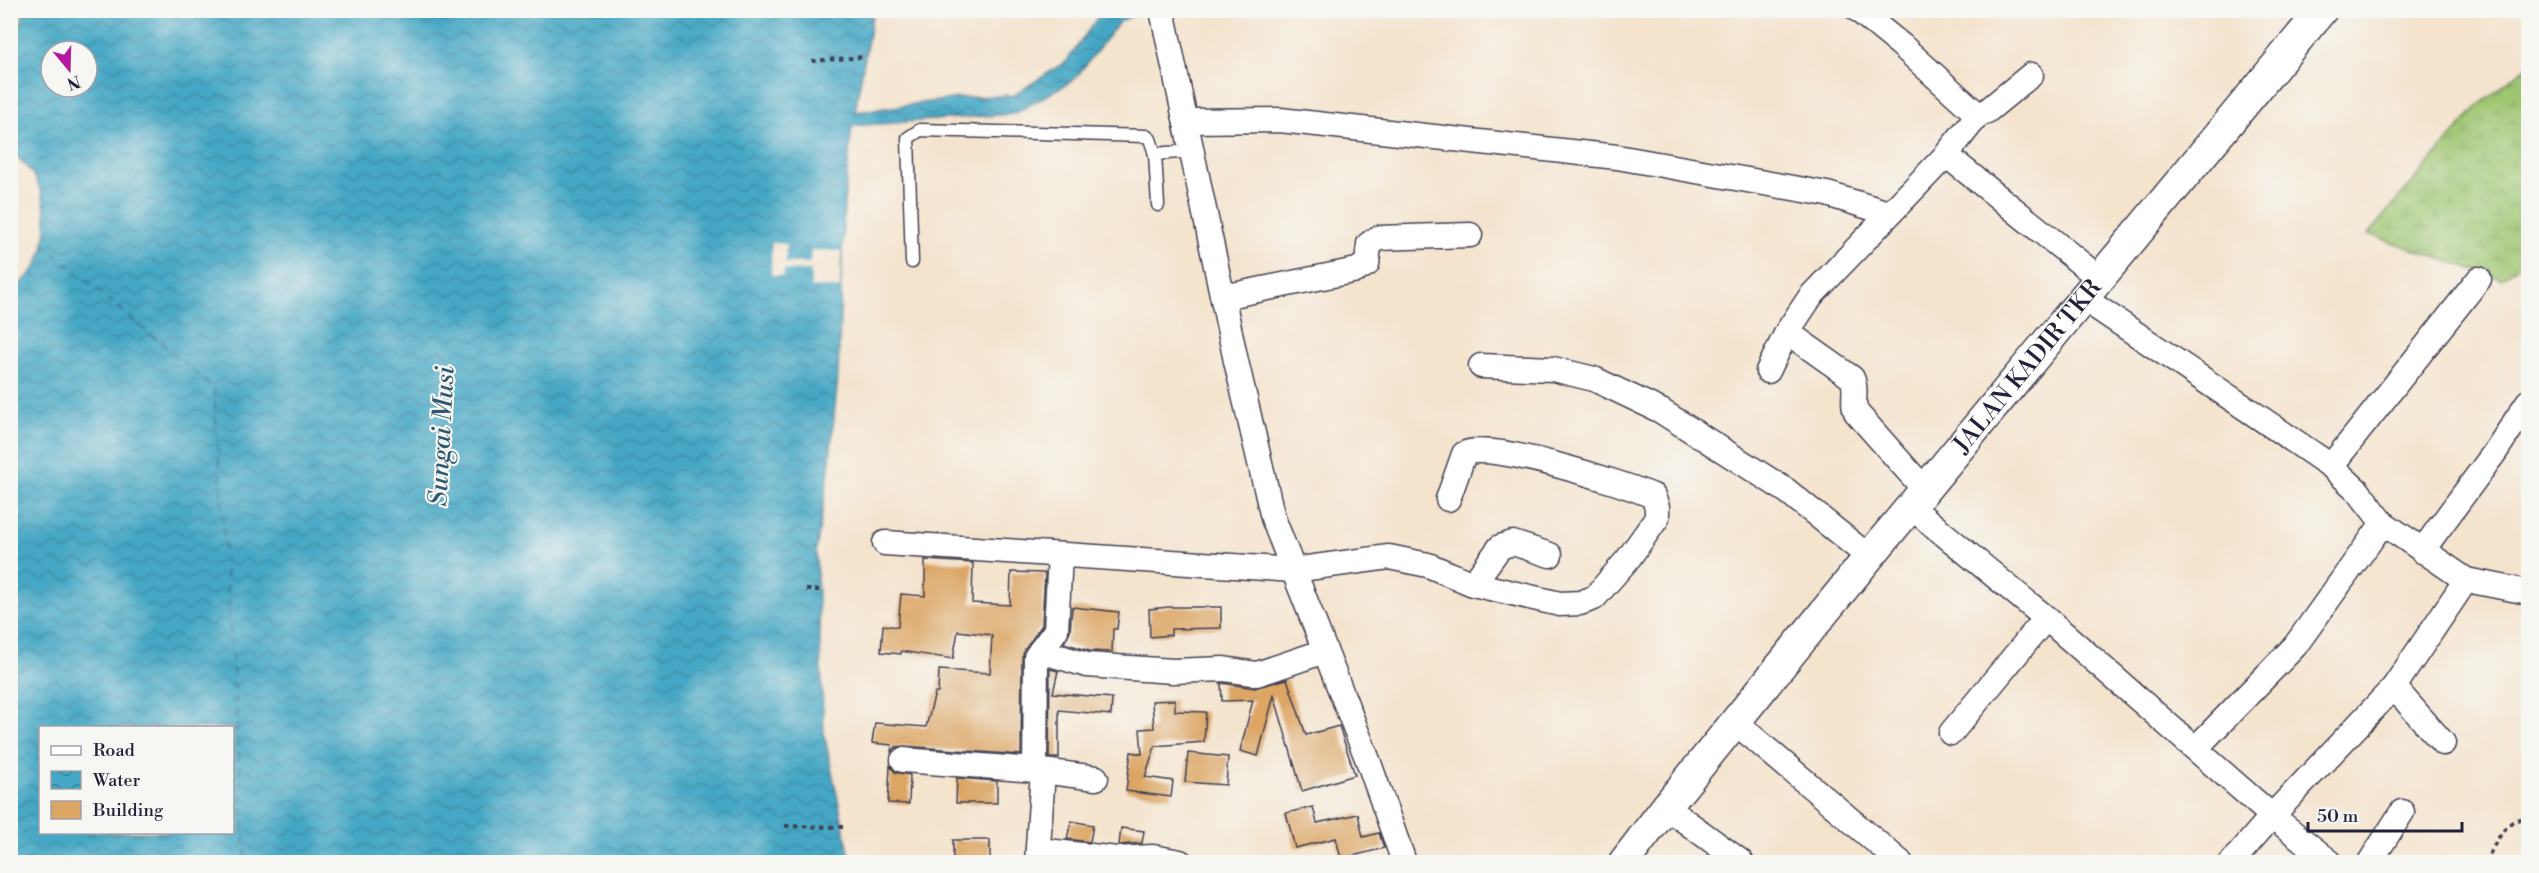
<svg xmlns="http://www.w3.org/2000/svg" width="2539" height="873" viewBox="0 0 2539 873" font-family="'Libre Bodoni',serif">
  <style>
    .grass { fill: #9ec570; stroke: #607456; stroke-width: 1.5 }
    .wetland { fill: url(#wetland-marsh); stroke: #607456; stroke-width: 1.5 }
    .water { fill: url(#water-waves); stroke: #346480; stroke-width: 1.5; fill-rule: evenodd }
    .pier { fill: #f4e4ce }
    .lines { fill: none; stroke-linecap: round; stroke-linejoin: round }
    .ferry { stroke: #305772; stroke-width: 1.5; stroke-dasharray: 8 6; stroke-linecap: butt }
    .building { fill: #dca564 }
    .service-casing { stroke: #423f51; stroke-width: 15 }
    .minor-casing { stroke: #423f51; stroke-width: 27 }
    .tertiary-casing { stroke: #423f51; stroke-width: 33 }
    .path { stroke: #423f51; stroke-width: 4; stroke-dasharray: 4.5 4.5; stroke-linecap: butt }
    .service { stroke: #fff; stroke-width: 12 }
    .minor { stroke: #fff; stroke-width: 24 }
    .tertiary { stroke: #fff; stroke-width: 30 }
    .labels { text-anchor: middle; stroke-width: 4.5; stroke-linejoin: round; paint-order: stroke }
    .street-label { font-size: 24px; fill: #22223b; stroke: #f6f6f2 }
    .water-label { font-size: 26px; font-style: italic; fill: #305772; stroke: #f6f6f2 }
  </style>
  <defs>
    <pattern id="wetland-marsh" width="20" height="14" patternUnits="userSpaceOnUse" patternTransform="scale(1.5)"><rect width="20" height="14" fill="#9ec570"/><path d="M1 5h8M5 5V1M11 12h8M15 12V8" fill="none" stroke="#88a962"/></pattern>
    <pattern id="water-waves" width="16" height="10" patternUnits="userSpaceOnUse" patternTransform="scale(1.5)"><rect width="16" height="10" fill="#45a7c5"/><path d="M0 5q4-4 8 0t8 0" fill="none" stroke="#3988a1"/></pattern>
  </defs>
  <rect width="100%" height="100%" fill="#f6f6f2"/>
  <filter id="ink" filterUnits="userSpaceOnUse"><feTurbulence type="fractalNoise" baseFrequency=".0167" numOctaves="2"/><feDisplacementMap in="SourceGraphic" scale="12" xChannelSelector="R" yChannelSelector="G"/><feConvolveMatrix kernelMatrix="1 2 1 2 8 2 1 2 1" color-interpolation-filters="sRGB"/></filter>
  <filter id="wash" filterUnits="userSpaceOnUse"><feTurbulence type="fractalNoise" baseFrequency=".008" numOctaves="4" result="noise"/><feDisplacementMap in="SourceGraphic" scale="24" xChannelSelector="R" yChannelSelector="G"/><feGaussianBlur stdDeviation="1.35" result="paint"/><feColorMatrix in="noise" values="0 0 0 0 0 0 0 0 0 0 0 0 0 0 0 0 0 1.4 0 .05"/><feComposite in="paint" operator="in"/></filter>
  <g filter="url(#wash)">
    <rect width="100%" height="100%" fill="#f4e4ce"/>
    <polygon class="grass" points="11,11 25,11 11,61"/>
    <polygon class="wetland" points="2528,65 2528,259 2501,279 2368,234 2479,105"/>
    <path class="water" d="M25,11H873L855,112L959,98L1014,95L1067,61L1102,11H1143L1119,22L1074,80L1014,114L852,126L844,203L838,377L829,469L816,551L824,733L851,862H11L10,291C18,286 26,279 32,272C50,248 50,203 35,178C29,168 19,159 11,150V61ZM51,51H87V87H51ZM40,728H232V832H40Z"/>
    <polygon class="pier" points="772,243 786,244 785,263 810,263 811,250 841,251 840,288 811,287 811,271 784,270 783,276 771,275"/>
    <g class="lines">
      <polyline class="ferry" points="43,244 214,388 246,862"/>
    </g>
    <g id="blocks">
      <g class="building">
        <polygon points="925,560 973,563 972,603 1010,605 1011,572 1045,573 1042,625 1025,649 1022,657 1021,755 904,746 896,747 891,752 892,745 872,743 875,723 926,727 935,693 938,693 939,670 990,673 992,635 958,631 953,659 901,651 901,654 881,652 883,625 898,627 901,594 925,596"/>
        <polygon points="1072,607 1119,612 1117,629 1113,629 1112,652 1090,651 1064,643 1070,631"/>
        <polygon points="1169,607 1221,607 1221,628 1171,629 1171,635 1150,637 1149,609"/>
        <polygon points="1050,669 1058,671 1053,693 1112,698 1111,715 1059,710 1059,758 1049,758"/>
        <polygon points="1287,679 1306,735 1339,726 1355,775 1302,791 1274,695 1258,756 1240,751 1253,700 1222,701 1221,683 1255,688"/>
        <polygon points="1175,700 1175,711 1206,712 1204,742 1155,746 1145,777 1173,781 1171,797 1126,791 1131,752 1142,754 1140,729 1154,728 1152,701"/>
        <polygon points="1188,753 1228,757 1226,785 1185,782"/>
        <polygon points="890,766 895,772 910,775 909,804 888,803"/>
        <polygon points="957,778 997,781 997,803 956,803"/>
        <polygon points="1313,807 1317,823 1358,814 1363,837 1379,833 1384,848 1341,859 1336,838 1295,848 1286,813"/>
        <polygon points="1071,821 1093,825 1090,842 1067,839"/>
        <polygon points="1121,828 1144,831 1142,843 1119,845"/>
        <rect x="953" y="840" width="37" height="22"/>
      </g>
    </g>
  </g>
  <g filter="url(#ink)">
    <use href="#blocks" fill-opacity="0" stroke="#423f51" stroke-width="1.5"/>
    <g class="lines">
      <defs>
        <g id="service">
          <polyline points="1158,205 1155,154 1179,152 1191,148"/>
          <polyline points="912,262 908,138 920,130 1146,136 1150,139 1155,154"/>
        </g>
        <g id="minor">
          <polyline points="1162,10 1236,361 1273,518 1369,763 1404,862"/>
          <polyline points="1978,115 1987,111 2031,75"/>
          <polyline points="1186,121 1280,120 1617,157 1827,194 1888,213"/>
          <polyline points="1946,155 2099,278"/>
          <polyline points="1223,297 1357,270 1367,264 1369,244 1378,238 1470,235"/>
          <polyline points="2083,298 2331,466 2358,491 2383,523 2466,580 2528,592"/>
          <path d="M1787,332L1852,378C1858,390 1851,400 1856,412L1925,490"/>
          <polyline points="1481,366 1553,369 1594,379 1661,411 1787,491 1869,557"/>
          <polyline points="1768,371 1787,332 1811,296 1946,155 1978,115 1901,45 1858,10"/>
          <polyline points="2331,466 2479,279"/>
          <polyline points="1911,507 2046,618 2272,816 2232,862"/>
          <path d="M885,543L1293,570L1389,557L1428,565L1473,584L1560,604L1580,603L1594,598L1628,559L1657,518V507L1653,496C1625,484 1486,439 1464,454L1448,499"/>
          <polyline points="2422,551 2495,452 2528,402"/>
          <polyline points="1473,584 1500,547 1513,543 1550,555"/>
          <polyline points="1040,651 1087,665 1173,671 1224,669 1257,674 1325,651"/>
          <polyline points="2394,687 2443,743"/>
          <polyline points="1736,723 1900,862"/>
          <polyline points="1951,733 2046,618"/>
          <polyline points="2196,748 2295,646 2383,523"/>
          <polyline points="903,760 1035,770 1096,778"/>
          <polyline points="1035,770 1036,657 1056,630 1060,555"/>
          <polyline points="1666,807 1741,862"/>
          <polyline points="1038,850 1117,859 1153,857 1180,862"/>
          <polyline points="1037,862 1043,771"/>
          <polyline points="2330,862 2272,816 2394,687 2466,580"/>
          <polyline points="2370,862 2402,812"/>
        </g>
        <g id="tertiary">
          <path id="s1" d="M1624,862L1666,807L1869,557L2322,10"/>
        </g>
      </defs>
      <use href="#service" class="service-casing"/>
      <use href="#minor" class="minor-casing"/>
      <use href="#tertiary" class="tertiary-casing"/>
      <g class="path">
        <polyline points="812,61 864,57"/>
        <polyline points="806,590 819,590"/>
        <polyline points="785,826 843,827"/>
        <path d="M2485,862C2494,847 2507,813 2528,820"/>
      </g>
      <use href="#service" class="service"/>
      <use href="#minor" class="minor"/>
      <use href="#tertiary" class="tertiary"/>
    </g>
  </g>
  <g class="labels">
    <g class="street-label">
      <text dy="8" stroke="none"><textPath href="#s1" startOffset="639">JALAN KADIR TKR</textPath></text>
    </g>
    <g class="water-label">
      <text transform="translate(441 436) rotate(-87)" y="9">Sungai Musi</text>
    </g>
  </g>
  <rect width="2539" height="873" fill="none" stroke="#f6f6f2" stroke-width="36"/>
  <rect x="39" y="726" width="195" height="108" fill="#f6f6f2" stroke="#a1a1a9" stroke-width="1.5"/>
  <rect x="51" y="746" width="30" height="9" fill="#ffffff" stroke="#a1a1a9" stroke-width="1.5"/>
  <text x="93" y="756" font-size="18" fill="#22223b">Road</text>
  <rect x="51" y="771" width="30" height="18" fill="url(#water-waves)" stroke="#a1a1a9" stroke-width="1.5"/>
  <text x="93" y="786" font-size="18" fill="#22223b">Water</text>
  <rect x="51" y="801" width="30" height="18" fill="#dca564" stroke="#a1a1a9" stroke-width="1.5"/>
  <text x="93" y="816" font-size="18" fill="#22223b">Building</text>
  <g transform="translate(69 69) rotate(161)"><circle r="28" fill="#f6f6f2" stroke="#a1a1a9" stroke-width="1.5"/>
  <path d="M0-4.5L10 22L0 15L-10 22Z" fill="#b5179e"/>
  <text y="-9" font-size="16" font-weight="bold" text-anchor="middle" fill="#22223b">N</text>
  </g>
  <path d="M2308 822v9h154v-9" fill="none" stroke="#22223b" stroke-width="3"/>
  <text x="2317" y="822" font-size="18" fill="#22223b" stroke="#f6f6f2" stroke-width="4.5" paint-order="stroke">50 m</text>
</svg>
